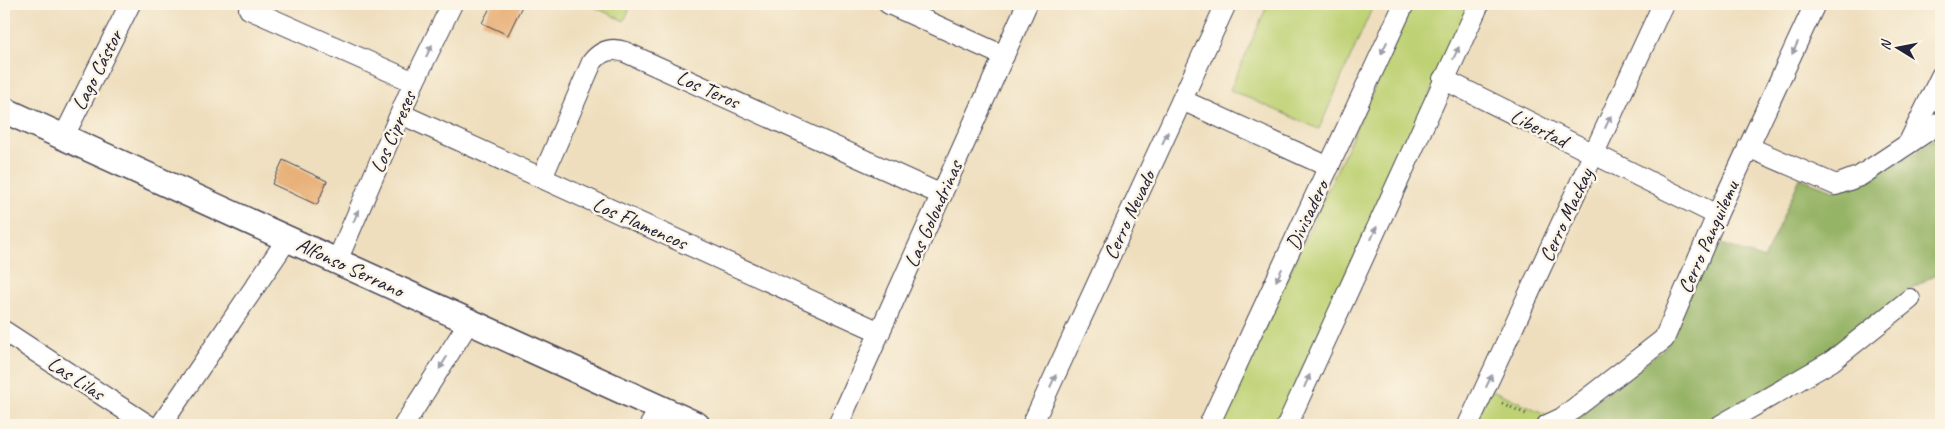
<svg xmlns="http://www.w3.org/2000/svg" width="1945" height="429" viewBox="0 0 1945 429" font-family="Caveat,sans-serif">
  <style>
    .green { fill: #bed275; stroke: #707a58 }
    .forest { fill: #96b466; stroke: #5c6b50 }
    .building { fill: #e8b179 }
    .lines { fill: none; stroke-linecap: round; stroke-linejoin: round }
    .minor-casing { stroke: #413e4e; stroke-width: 22 }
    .tertiary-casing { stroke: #413e4e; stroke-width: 28 }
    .path { stroke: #413e4e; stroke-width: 3; stroke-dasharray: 1 4; stroke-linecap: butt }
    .minor { stroke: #fff; stroke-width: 20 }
    .tertiary { stroke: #fff; stroke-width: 25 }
    .oneway { fill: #9c9ca7 }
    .labels { text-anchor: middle; stroke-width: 5; stroke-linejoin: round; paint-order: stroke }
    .street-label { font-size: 21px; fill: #22223b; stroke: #fcf5e5 }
  </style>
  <rect width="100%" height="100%" fill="#fcf5e5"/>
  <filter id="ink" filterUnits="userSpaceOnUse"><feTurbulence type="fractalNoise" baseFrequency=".02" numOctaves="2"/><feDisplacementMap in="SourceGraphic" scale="10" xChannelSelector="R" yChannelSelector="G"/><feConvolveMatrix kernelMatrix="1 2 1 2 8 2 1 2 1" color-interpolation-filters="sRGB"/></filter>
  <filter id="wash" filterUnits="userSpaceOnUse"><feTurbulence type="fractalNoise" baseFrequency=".0096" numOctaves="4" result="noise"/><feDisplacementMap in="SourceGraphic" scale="20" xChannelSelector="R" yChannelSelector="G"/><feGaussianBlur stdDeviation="1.12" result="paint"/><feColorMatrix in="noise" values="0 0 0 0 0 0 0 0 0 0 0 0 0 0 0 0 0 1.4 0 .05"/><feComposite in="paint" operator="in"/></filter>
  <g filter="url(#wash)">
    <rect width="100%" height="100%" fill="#eedebd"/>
    <g class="green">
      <polygon points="588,4 632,4 624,21"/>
      <polygon points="1268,4 1374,4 1319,129 1230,90"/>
      <polygon points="1413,4 1472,4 1276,425 1220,425"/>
      <polygon points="1490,389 1552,417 1533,425 1474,425"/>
    </g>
    <polygon class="forest" points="1941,133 1941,271 1901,295 1812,369 1714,425 1566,425 1665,348 1714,241 1764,259 1800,178 1836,191 1913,155"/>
    <g id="blocks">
      <g class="building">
        <polygon points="492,4 523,4 508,35 482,23"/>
        <polygon points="283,160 327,181 317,205 272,184"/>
      </g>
    </g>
  </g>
  <g filter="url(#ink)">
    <use href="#blocks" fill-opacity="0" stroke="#413e4e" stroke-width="1"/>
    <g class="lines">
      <defs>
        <g id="minor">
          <polyline points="889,4 1004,56"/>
          <polyline points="249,9 414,82"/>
          <polyline points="1443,79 1717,215"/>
          <polyline points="1182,100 1329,167"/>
          <polyline points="401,114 880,332"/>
          <polyline points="64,136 130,4"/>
          <polyline points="1908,144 1941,76"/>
          <polyline points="1748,147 1836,185 1860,176 1941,122"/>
          <path d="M542,178L592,62C601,51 611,47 625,52L942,195"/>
          <polyline points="337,261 414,82 452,4"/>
          <polyline points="4,331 148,425"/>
          <polyline points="161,425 288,238"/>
          <polyline points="404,425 469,322"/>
          <polyline points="650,425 660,408"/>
          <polyline points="838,425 1027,4"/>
          <polyline points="1032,425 1226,4"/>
          <polyline points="1209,425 1404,4"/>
          <polyline points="1287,425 1479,4"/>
          <polyline points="1468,425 1663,4"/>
          <polyline points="1547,425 1562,418 1664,339 1717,215 1815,4"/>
          <polyline points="1721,425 1832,361 1910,299"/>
        </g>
        <polyline id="tertiary" points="4,110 697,425"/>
      </defs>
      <use href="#minor" class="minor-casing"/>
      <use href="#tertiary" class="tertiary-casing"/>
      <polyline class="path" points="1502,403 1528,415"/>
      <use href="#minor" class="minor"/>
      <use href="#tertiary" class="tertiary"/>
    </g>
    <defs><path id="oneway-solid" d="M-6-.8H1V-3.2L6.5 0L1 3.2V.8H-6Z" transform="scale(1.25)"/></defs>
    <g class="oneway">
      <use href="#oneway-solid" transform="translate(1384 48) rotate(115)"/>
      <use href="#oneway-solid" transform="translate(1795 48) rotate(115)"/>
      <use href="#oneway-solid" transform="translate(429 51) rotate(-64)"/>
      <use href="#oneway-solid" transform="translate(1456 53) rotate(-65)"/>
      <use href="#oneway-solid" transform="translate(1608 122) rotate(-65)"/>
      <use href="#oneway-solid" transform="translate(1165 138) rotate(-65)"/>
      <use href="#oneway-solid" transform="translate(356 216) rotate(-67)"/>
      <use href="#oneway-solid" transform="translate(1374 233) rotate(-66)"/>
      <use href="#oneway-solid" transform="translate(1279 275) rotate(115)"/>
      <use href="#oneway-solid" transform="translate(443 363) rotate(122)"/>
      <use href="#oneway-solid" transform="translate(1053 381) rotate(-65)"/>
      <use href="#oneway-solid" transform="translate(1307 381) rotate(-66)"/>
      <use href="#oneway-solid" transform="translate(1489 381) rotate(-65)"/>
    </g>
  </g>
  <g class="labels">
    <g class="street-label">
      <text transform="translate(97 70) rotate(-63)" y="7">Lago Cástor</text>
      <text transform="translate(708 89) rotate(24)" y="7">Los Teros</text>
      <text transform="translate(1539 128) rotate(27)" y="7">Libertad</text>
      <text transform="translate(393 132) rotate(-67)" y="7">Los Cipreses</text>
      <text transform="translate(933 214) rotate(-66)" y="7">Las Golondrinas</text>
      <text transform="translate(1129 215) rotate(-65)" y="7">Cerro Nevado</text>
      <text transform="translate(1307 215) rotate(-65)" y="7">Divisadero</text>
      <text transform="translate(1566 215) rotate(-65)" y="7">Cerro Mackay</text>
      <text transform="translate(640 223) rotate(24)" y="7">Los Flamencos</text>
      <text transform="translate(1708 237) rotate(-66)" y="7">Cerro Panguilemu</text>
      <text transform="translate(350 267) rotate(25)" y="7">Alfonso Serrano</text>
      <text transform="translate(76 378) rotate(33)" y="7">Las Lilas</text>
    </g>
  </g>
  <rect width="1945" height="429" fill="none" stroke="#fcf5e5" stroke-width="20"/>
  <g transform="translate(1898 48) rotate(280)" stroke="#fcf5e5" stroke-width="4" paint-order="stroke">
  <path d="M0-4L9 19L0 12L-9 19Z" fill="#22223b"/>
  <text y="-8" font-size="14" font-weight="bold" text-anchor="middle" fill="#22223b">N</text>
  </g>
</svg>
